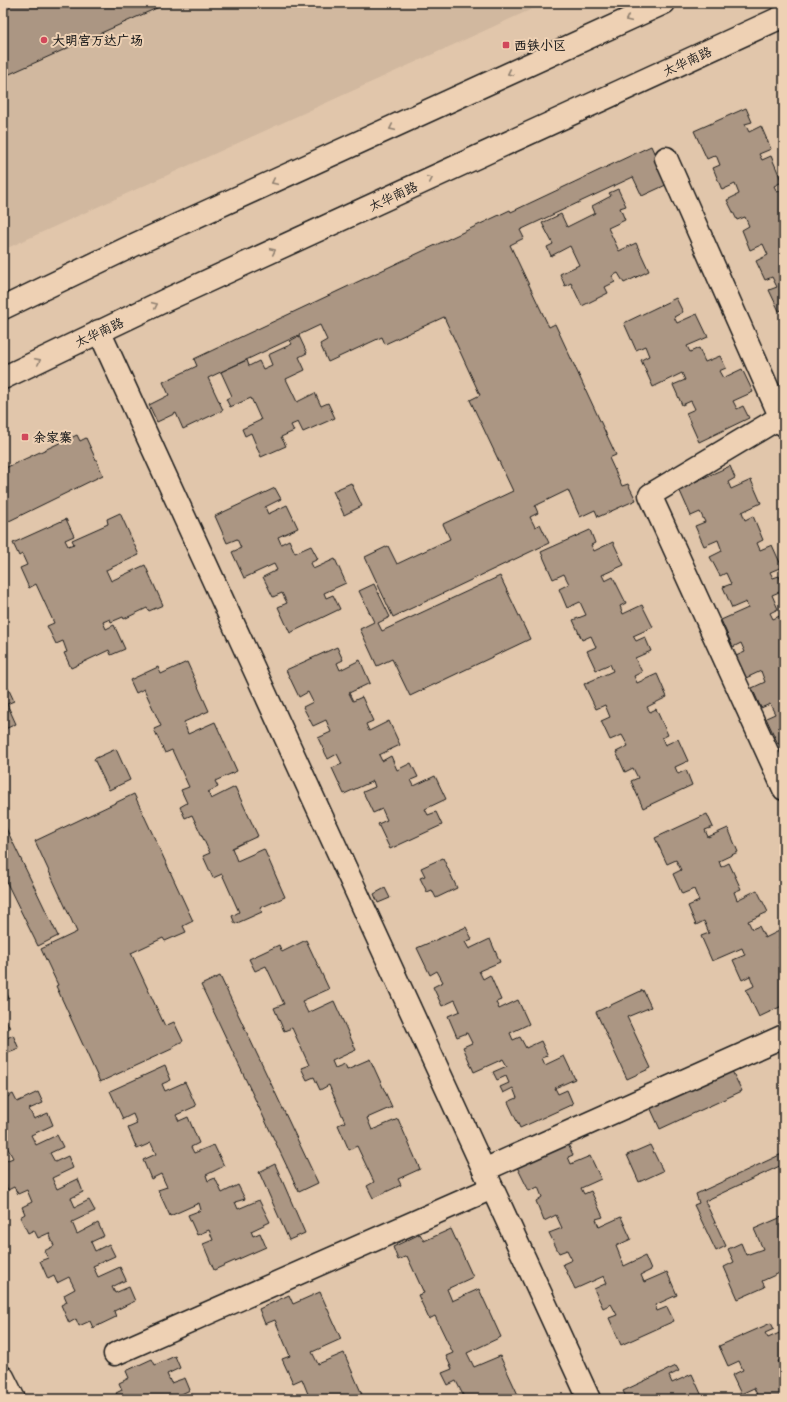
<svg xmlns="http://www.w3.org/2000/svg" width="787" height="1402" viewBox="0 0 787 1402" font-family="Dekko,'LXGW WenKai TC',sans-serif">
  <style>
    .built { fill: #d1b89f }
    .building { fill: #ab9683; stroke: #1c1c1c }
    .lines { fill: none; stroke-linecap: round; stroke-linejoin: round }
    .street-casing { stroke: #1c1c1c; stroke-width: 25 }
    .secondary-casing { stroke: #1c1c1c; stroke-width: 25 }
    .primary-casing { stroke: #1c1c1c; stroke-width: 25 }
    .street { stroke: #eed1b4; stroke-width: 22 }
    .secondary { stroke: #eed1b4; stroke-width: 22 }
    .primary { stroke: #eed1b4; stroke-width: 22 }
    .oneway { stroke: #908070 }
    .poi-dot { fill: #d1495b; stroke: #eed1b4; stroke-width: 1.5 }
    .labels { text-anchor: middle; stroke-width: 4; stroke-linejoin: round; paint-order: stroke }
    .poi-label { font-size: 13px; font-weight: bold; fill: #1c1c1c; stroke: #eed1b4; text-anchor: start }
    .street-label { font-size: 13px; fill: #1c1c1c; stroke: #eed1b4 }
  </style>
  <rect width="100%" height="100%" fill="#e1c6ab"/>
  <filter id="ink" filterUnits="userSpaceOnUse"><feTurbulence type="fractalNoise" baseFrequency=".025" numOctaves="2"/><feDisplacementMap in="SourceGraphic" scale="8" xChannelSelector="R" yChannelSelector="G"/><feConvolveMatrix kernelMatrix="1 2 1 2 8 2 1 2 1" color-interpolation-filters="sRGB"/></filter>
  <g filter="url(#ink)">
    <polygon class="built" points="3,3 545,3 3,250"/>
    <g class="building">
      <polygon points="3,3 168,3 3,77"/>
      <polygon points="746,108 752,122 745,124 749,132 761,126 771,149 759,154 762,160 771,156 782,182 774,186 777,192 784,189 784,309 779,311 769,290 777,287 772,277 765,280 756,261 768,255 763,244 750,250 742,230 749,226 745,217 737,220 727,200 739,194 735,184 722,190 713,168 720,165 716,155 707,159 694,131"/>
      <polygon points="651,146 668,184 642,196 633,177 520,230 524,238 510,245 549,327 555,324 616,455 609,458 622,486 628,484 636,500 598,517 595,510 580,517 568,490 535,506 538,513 530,517 535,527 540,524 549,543 393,617 365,557 388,546 397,564 450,539 443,524 513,491 470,400 480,395 444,317 385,344 382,337 328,362 320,344 327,340 320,325 208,378 223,410 183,429 176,413 157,422 149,405 169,395 163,382 197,366 194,359 510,210 511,212"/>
      <polygon points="618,189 626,206 620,208 625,220 608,228 619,251 636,243 649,271 624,283 618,273 612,276 615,282 605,287 608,293 582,306 571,283 565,286 560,274 579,265 570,246 551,256 547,247 553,244 542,223 561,214 567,227 595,213 592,206 611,196 609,193"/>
      <polygon points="676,298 683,312 674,317 677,323 697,314 708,337 687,346 690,352 699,348 705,362 720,356 726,368 719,371 723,378 742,369 753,392 733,401 737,409 743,406 749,418 699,442 686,413 695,409 691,401 682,405 673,385 685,380 682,373 653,387 641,360 649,356 645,346 636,350 624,323"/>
      <polygon points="299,336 307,353 299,357 305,370 286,379 297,402 315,393 321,406 328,403 335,418 303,432 298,422 291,425 294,431 281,437 286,446 261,457 251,433 245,436 242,429 261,420 251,398 230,407 226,399 232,396 221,372 247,360 249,366 259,361 263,369 272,365 268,355 292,344 290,341"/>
      <polygon points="77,435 80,441 86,438 103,475 3,524 3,469"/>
      <polygon points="730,466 735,478 728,482 731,489 751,480 761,503 742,512 745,520 753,516 763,540 757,543 760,550 772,545 782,567 770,572 773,578 779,576 784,587 784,590 772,595 778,609 770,613 773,619 784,614 784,741 778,744 766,718 775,714 770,704 761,708 752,688 765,682 761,671 746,678 736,656 745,652 741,643 733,647 721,620 748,608 746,602 732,608 723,587 731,584 726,573 720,576 710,557 722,551 718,540 704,546 695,526 705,522 700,512 691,516 679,489"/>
      <polygon points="351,483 362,506 344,515 333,491"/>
      <polygon points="275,488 281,499 265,507 268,514 287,505 298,528 278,537 281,544 289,540 295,553 311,546 318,559 310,563 313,569 335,559 346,583 324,593 326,598 333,595 340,609 290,633 278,607 287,603 282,593 273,597 263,577 277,570 274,564 244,578 232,552 241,548 237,539 227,543 215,516"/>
      <polygon points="120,513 139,555 106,570 111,581 145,565 163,605 149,611 147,608 124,619 123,617 111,622 110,619 103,622 106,629 114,625 125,649 111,655 109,650 71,668 64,653 67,652 63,641 56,644 47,626 54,623 36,584 29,588 20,568 27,565 22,554 19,556 13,543 66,519 74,536 65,540 68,546 74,544 72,540 108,524 107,519"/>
      <polygon points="590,530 595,543 591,545 594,551 613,542 624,565 602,575 605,581 613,577 626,603 620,606 623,614 642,605 653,627 633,636 636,641 645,637 651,651 635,658 642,672 634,676 637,683 657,674 667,697 647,707 650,712 656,709 668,735 662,738 665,745 678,739 688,761 675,767 678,774 686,770 692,785 643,808 631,781 638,778 633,768 625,772 616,752 628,746 622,735 610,740 601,721 610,717 605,705 596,709 584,684 613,671 610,664 596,670 587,651 596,647 591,636 582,640 573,620 586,615 580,602 567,608 559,589 569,584 564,574 553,579 541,552"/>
      <polygon points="500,576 530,639 410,696 392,659 377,666 360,629 374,622 359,591 374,584 390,617 378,623 382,631"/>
      <polygon points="337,647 343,660 337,663 340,670 360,660 370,683 349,693 353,701 362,697 373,721 366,724 369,731 389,721 400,745 379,755 382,761 391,756 397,770 411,763 418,777 411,780 414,786 435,776 446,799 425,809 428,815 436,812 442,825 390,849 378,824 387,820 382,809 373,813 363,792 375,787 373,781 344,794 332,768 342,764 337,754 328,759 318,738 331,732 326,720 313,726 303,707 313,702 308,692 299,697 286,670"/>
      <polygon points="187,662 209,711 184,722 188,734 215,722 237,771 215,781 218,787 208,792 211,799 235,787 258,836 232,848 237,861 264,849 285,897 260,908 262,912 235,924 232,916 239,912 222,874 213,878 203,856 210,853 192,815 185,818 180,807 187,803 181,790 189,787 172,750 165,753 154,729 161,726 144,689 136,693 130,680 158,667 161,674"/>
      <polygon points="8,688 14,701 7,704 16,724 3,730 3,691"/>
      <polygon points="116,749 130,780 109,790 94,759"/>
      <polygon points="134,794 193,921 183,926 186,932 165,941 163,938 131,953 165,1026 174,1022 183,1041 173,1046 174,1048 100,1082 56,986 58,985 41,949 77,932 35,841"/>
      <polygon points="707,814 713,827 705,830 708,837 728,828 738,852 719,861 721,867 729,863 741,889 734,892 737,900 757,890 768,912 748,921 752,929 759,926 765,938 781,930 784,937 784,945 779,947 782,955 784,954 784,1005 759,1017 746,990 754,986 750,976 742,980 733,960 745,955 742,948 712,961 701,936 709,933 704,921 696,925 688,906 699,901 694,889 682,894 673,874 681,870 676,860 667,864 655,838"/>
      <polygon points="3,822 58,936 38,946 3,875"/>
      <polygon points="443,858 457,888 436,898 432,890 427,892 420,878 425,876 421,868"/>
      <polygon points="385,888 390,898 378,903 374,894"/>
      <polygon points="466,927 472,939 465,942 469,949 490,939 500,962 479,971 483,979 490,975 501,1000 496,1002 499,1009 518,1000 529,1024 510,1033 513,1040 520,1037 526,1048 541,1041 548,1056 542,1058 545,1065 564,1056 575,1079 555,1088 558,1094 567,1090 573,1104 520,1128 508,1102 517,1098 513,1088 503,1093 500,1087 509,1083 506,1076 497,1080 493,1072 507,1066 503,1059 474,1072 463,1047 472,1043 467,1033 457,1037 448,1016 460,1011 455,1000 442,1006 433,987 443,982 437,971 430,975 417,948"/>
      <polygon points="306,940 329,989 302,1001 308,1013 334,1001 356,1050 332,1061 335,1068 345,1064 347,1069 370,1059 392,1107 367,1118 372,1130 398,1119 420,1169 398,1179 401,1185 373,1198 367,1186 374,1182 357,1146 349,1150 338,1125 345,1122 329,1085 320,1090 314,1077 307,1080 301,1068 309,1065 292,1028 284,1031 274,1008 284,1004 266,966 255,971 249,959 279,945 282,952"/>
      <polygon points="220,976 318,1183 299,1192 201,985"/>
      <polygon points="3,985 9,998 3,1000"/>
      <polygon points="643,990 651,1007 627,1017 651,1068 627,1079 596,1012"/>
      <polygon points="3,1015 10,1028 3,1031"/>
      <polygon points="13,1035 19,1049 3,1055 3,1040"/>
      <polygon points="165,1066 171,1080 162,1084 165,1091 185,1082 196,1106 176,1115 179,1121 188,1117 199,1143 191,1147 194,1153 214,1145 224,1166 206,1175 208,1181 215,1178 222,1193 238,1185 245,1199 235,1202 238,1209 259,1200 270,1222 251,1231 253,1236 260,1233 266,1247 214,1270 203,1244 213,1240 209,1230 197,1235 188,1215 201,1210 199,1203 170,1216 158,1190 167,1187 161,1174 151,1179 143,1160 156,1154 151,1143 137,1149 128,1128 137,1124 133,1114 123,1119 110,1091"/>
      <polygon points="731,1069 742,1091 660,1129 650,1107"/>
      <polygon points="38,1092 43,1103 29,1109 34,1119 48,1113 53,1125 31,1135 36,1145 57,1135 63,1147 50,1153 55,1162 68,1156 73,1168 52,1178 57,1189 78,1179 83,1192 71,1198 75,1207 89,1200 95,1211 72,1222 77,1234 98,1223 104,1236 91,1242 95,1251 109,1244 115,1256 93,1266 98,1277 120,1267 126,1280 112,1287 115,1293 129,1287 135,1301 114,1311 116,1317 93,1328 90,1321 79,1326 76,1319 69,1323 61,1305 67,1302 64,1295 75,1289 69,1277 57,1283 54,1276 48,1279 40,1261 48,1258 44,1251 54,1246 49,1233 38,1238 34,1230 28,1233 20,1217 25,1214 22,1207 32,1202 27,1190 18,1194 14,1187 8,1190 3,1179 3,1171 6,1170 3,1162 13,1158 6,1145 3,1147 3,1099 13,1094 17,1102"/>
      <polygon points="568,1144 573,1155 568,1157 571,1164 590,1156 601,1179 581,1188 584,1194 591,1191 603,1217 596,1219 599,1227 621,1217 631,1239 616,1246 624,1266 645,1256 651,1270 641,1275 644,1282 667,1272 677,1295 655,1305 657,1311 667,1307 674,1321 621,1345 609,1318 617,1315 611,1304 603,1308 594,1289 607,1283 604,1276 575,1289 563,1264 572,1260 567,1250 559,1253 549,1233 562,1228 556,1215 544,1221 536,1201 542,1197 538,1187 529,1191 517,1167"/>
      <polygon points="650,1145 663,1171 639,1182 627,1155"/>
      <polygon points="784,1153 784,1164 705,1201 726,1246 716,1251 694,1205 699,1203 696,1194"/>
      <polygon points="275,1164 305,1233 289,1240 259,1172"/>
      <polygon points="784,1216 784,1271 762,1281 765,1287 738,1299 724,1267 734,1262 728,1249 741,1243 746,1255 763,1249 754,1229"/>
      <polygon points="451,1229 473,1277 447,1289 452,1301 479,1289 501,1337 467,1353 474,1367 500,1356 520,1399 465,1399 456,1381 448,1385 442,1373 452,1369 446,1356 453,1353 435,1316 429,1319 418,1295 424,1293 407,1256 398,1260 393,1247 420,1234 424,1241"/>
      <polygon points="320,1292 341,1339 312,1352 318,1364 344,1353 364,1399 310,1399 302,1379 293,1383 282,1359 290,1356 275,1320 265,1324 259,1309 289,1295 293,1304"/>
      <polygon points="771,1323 774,1329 765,1333 768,1338 784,1331 784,1359 778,1361 781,1367 784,1365 784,1399 759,1399 754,1388 741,1394 732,1375 743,1370 739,1361 728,1366 719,1346"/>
      <polygon points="175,1356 180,1368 167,1374 171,1383 185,1378 190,1390 171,1399 119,1399 116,1393 122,1390 119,1383 129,1378 126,1371 152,1359 155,1365"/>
      <polygon points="676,1366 679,1371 669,1376 672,1383 692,1374 702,1396 696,1399 627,1399 623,1391"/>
    </g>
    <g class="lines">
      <defs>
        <g id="street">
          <polyline points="666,158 784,425"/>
          <polyline points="99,331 589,1399"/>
          <polyline points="784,415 650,495 784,789"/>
          <polyline points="484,1170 784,1036"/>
          <polyline points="115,1354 492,1188"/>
        </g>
        <polyline id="secondary" points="3,1377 14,1399"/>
        <g id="primary">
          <polyline points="3,308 136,244 664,3"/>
          <polyline points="3,378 166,300 784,16"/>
        </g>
      </defs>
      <use href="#street" class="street-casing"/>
      <use href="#secondary" class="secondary-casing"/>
      <use href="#primary" class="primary-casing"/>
      <use href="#street" class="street"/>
      <use href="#secondary" class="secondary"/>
      <use href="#primary" class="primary"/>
    </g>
    <defs><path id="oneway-chevron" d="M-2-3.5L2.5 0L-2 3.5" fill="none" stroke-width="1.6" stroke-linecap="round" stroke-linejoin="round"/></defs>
    <g class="oneway">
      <use href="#oneway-chevron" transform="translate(628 19) rotate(155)"/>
      <use href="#oneway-chevron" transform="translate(510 73) rotate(155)"/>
      <use href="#oneway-chevron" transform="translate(392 128) rotate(155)"/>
      <use href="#oneway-chevron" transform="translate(430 179) rotate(-25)"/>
      <use href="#oneway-chevron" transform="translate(274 182) rotate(155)"/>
      <use href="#oneway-chevron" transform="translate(273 251) rotate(-25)"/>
      <use href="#oneway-chevron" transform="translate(155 305) rotate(-25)"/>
      <use href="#oneway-chevron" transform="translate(38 361) rotate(-26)"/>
    </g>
  </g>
  <g class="poi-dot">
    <circle cx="44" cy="40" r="4"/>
    <rect x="502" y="41" width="8" height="8" rx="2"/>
    <rect x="21" y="433" width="8" height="8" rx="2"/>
  </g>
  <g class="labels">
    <g class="poi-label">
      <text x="52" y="45">大明宫万达广场</text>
      <text x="514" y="50">西铁小区</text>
      <text x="33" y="442">余家寨</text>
    </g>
    <g class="street-label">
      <text transform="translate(687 61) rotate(-25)" y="5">太华南路</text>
      <text transform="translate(393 196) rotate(-25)" y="5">太华南路</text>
      <text transform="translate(99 332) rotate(-25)" y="5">太华南路</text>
    </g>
  </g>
  <rect width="787" height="1402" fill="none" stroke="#eed1b4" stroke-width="16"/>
  <rect x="8" y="8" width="771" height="1386" fill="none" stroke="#1c1c1c" stroke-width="1.5" filter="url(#ink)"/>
</svg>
